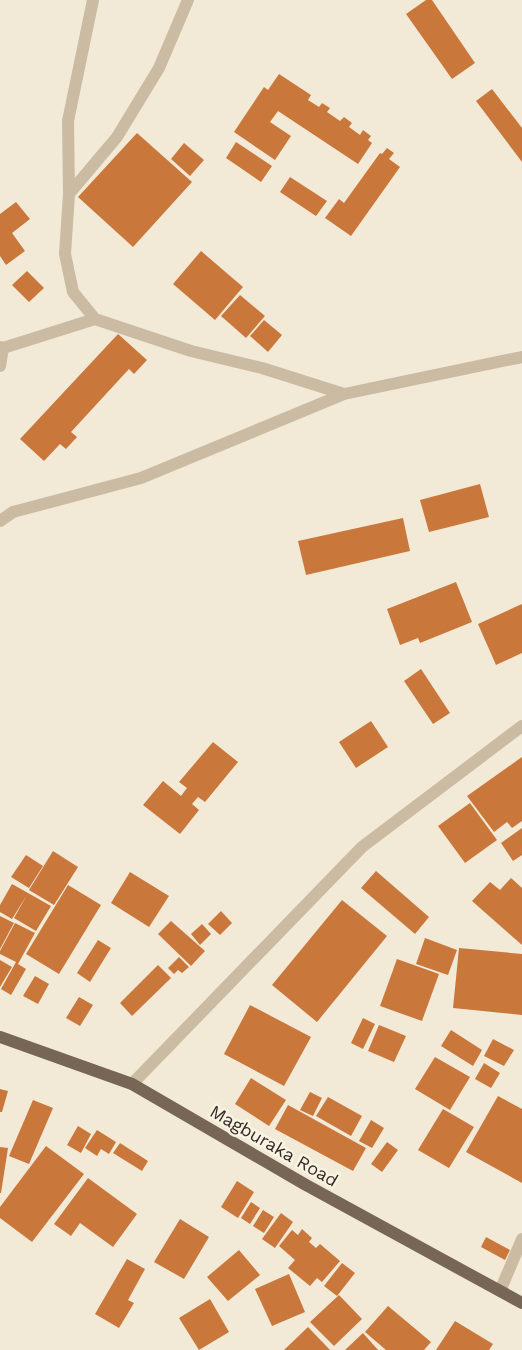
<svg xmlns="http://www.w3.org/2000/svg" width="522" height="1350" viewBox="0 0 522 1350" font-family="'Work Sans',sans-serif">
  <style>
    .building { fill: #ca773c }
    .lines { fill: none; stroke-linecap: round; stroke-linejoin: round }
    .minor { stroke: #cabba2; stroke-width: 12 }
    .tertiary { stroke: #cabba2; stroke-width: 12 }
    .primary { stroke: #765; stroke-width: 12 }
    .labels { text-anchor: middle; stroke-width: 5; stroke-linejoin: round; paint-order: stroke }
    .street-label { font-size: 18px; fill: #342c25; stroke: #f9f3e3 }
  </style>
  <rect width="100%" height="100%" fill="#f2ead6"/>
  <g class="building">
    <polygon points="426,0 432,0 475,63 452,79 406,14"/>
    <polygon points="279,74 311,95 308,100 319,107 322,103 330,108 327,112 340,121 344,117 352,123 349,127 360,135 363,130 371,136 368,140 372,143 358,164 278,111 270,122 291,136 275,160 234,132 264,87 268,90"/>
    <polygon points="492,89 522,128 522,162 476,101"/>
    <polygon points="137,133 192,182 133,247 78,197"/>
    <polygon points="236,142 272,166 261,182 226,158"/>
    <polygon points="184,143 204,160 190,176 171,159"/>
    <polygon points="387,148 394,153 389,159 400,167 351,236 325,218 339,199 344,203 380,153 382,154"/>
    <polygon points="290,177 327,201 316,216 280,192"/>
    <polygon points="16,202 30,219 12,233 25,251 6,265 0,256 0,214"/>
    <polygon points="201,251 243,287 215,320 173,284"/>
    <polygon points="27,271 44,288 29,302 12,285"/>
    <polygon points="240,295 265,316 246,338 221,316"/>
    <polygon points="264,320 282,335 268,352 250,336"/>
    <polygon points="118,334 147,360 134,374 129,369 71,432 77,437 66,449 60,444 44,461 20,439"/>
    <polygon points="480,484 489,517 429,532 420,500"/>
    <polygon points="403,518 410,551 306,575 298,541"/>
    <polygon points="456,582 472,622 420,643 418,638 400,645 387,609"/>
    <polygon points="522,604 522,653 496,665 478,624"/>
    <polygon points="421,669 450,713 433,724 404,681"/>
    <polygon points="371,721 388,747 356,768 339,742"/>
    <polygon points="213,742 238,762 205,802 198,797 192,804 199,810 180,834 143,805 163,781 181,796 187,788 179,782"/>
    <polygon points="522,757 522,821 512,828 507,822 494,832 467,796"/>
    <polygon points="470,803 497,840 465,863 438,826"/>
    <polygon points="522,828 522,855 513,861 501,843"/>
    <polygon points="53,851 78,867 54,905 29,890"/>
    <polygon points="26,855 43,866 29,888 11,877"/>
    <polygon points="376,871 429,917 415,934 361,888"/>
    <polygon points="130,872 169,896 149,927 111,903"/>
    <polygon points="511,878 522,888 522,945 472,901 490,882 500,890"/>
    <polygon points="12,884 51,906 36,931 14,918 27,895 12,919 0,912 0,905"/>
    <polygon points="68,885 101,905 59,974 26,954"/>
    <polygon points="342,900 387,936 317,1022 272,985"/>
    <polygon points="221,911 232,923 220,935 208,924"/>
    <polygon points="0,916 14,923 0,949"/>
    <polygon points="171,921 205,951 191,966 158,934"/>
    <polygon points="15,923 35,933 18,964 26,969 11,995 1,989 16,962 0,954 0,951"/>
    <polygon points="202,924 211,934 200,945 191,934"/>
    <polygon points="425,938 457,950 448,975 416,964"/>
    <polygon points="98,940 111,948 90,982 77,973"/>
    <polygon points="459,948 522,954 522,1015 453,1008"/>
    <polygon points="179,957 189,967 182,973 178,970 174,974 168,968"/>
    <polygon points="397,959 439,974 422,1021 380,1006"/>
    <polygon points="0,960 12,967 0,987"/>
    <polygon points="158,965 171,978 132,1016 120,1003"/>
    <polygon points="35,976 49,984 38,1004 23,996"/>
    <polygon points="79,997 93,1005 80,1026 66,1018"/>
    <polygon points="250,1005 311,1037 284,1086 224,1054"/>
    <polygon points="363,1018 375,1024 363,1049 351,1043"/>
    <polygon points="379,1025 406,1036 394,1062 368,1051"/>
    <polygon points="451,1030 482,1050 473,1066 441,1046"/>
    <polygon points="493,1039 514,1050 504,1066 484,1056"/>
    <polygon points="435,1057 470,1077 450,1110 415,1089"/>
    <polygon points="484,1063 500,1073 491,1088 475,1079"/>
    <polygon points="251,1078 286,1100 269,1126 235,1104"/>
    <polygon points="0,1089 8,1091 2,1112 0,1112"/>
    <polygon points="310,1092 322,1098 313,1116 300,1110"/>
    <polygon points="498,1096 522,1109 522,1183 466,1152"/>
    <polygon points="328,1097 362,1116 351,1136 316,1116"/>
    <polygon points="33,1100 53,1108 29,1164 9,1156"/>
    <polygon points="288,1105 366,1148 353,1171 275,1129"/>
    <polygon points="443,1109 474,1127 449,1168 418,1150"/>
    <polygon points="371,1120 384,1128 372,1148 359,1141"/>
    <polygon points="78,1126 91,1134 81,1153 67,1145"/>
    <polygon points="97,1130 116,1142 109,1154 101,1149 97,1156 85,1148"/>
    <polygon points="387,1142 398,1150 382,1172 371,1164"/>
    <polygon points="120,1143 148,1161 142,1171 113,1153"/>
    <polygon points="46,1146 84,1174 32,1242 0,1218 0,1207"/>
    <polygon points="0,1147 8,1148 1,1193 0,1193"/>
    <polygon points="88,1178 137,1214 113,1247 80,1223 71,1236 54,1224"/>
    <polygon points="237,1181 254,1192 238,1218 221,1207"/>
    <polygon points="251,1202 260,1208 250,1224 241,1218"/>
    <polygon points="263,1210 274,1217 264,1233 253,1226"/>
    <polygon points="281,1213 293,1222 275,1248 262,1239"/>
    <polygon points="180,1219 209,1237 184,1279 154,1262"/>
    <polygon points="302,1229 312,1238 309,1242 316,1248 320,1244 340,1261 322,1282 317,1278 310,1286 288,1268 295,1260 279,1246 292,1230 298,1235"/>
    <polygon points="486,1237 510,1250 505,1260 481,1247"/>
    <polygon points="239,1250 260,1275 228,1301 207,1277"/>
    <polygon points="127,1259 145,1269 128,1300 134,1303 119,1328 95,1314"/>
    <polygon points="342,1263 355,1273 337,1296 324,1286"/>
    <polygon points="289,1274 305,1312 272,1326 255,1289"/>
    <polygon points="339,1295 362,1319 334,1346 310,1322"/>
    <polygon points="210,1299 229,1332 199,1350 179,1318"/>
    <polygon points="388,1306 431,1342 424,1350 386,1350 365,1332"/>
    <polygon points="455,1321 493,1344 489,1350 436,1350"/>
    <polygon points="308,1327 330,1350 284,1350"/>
    <polygon points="363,1333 378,1350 345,1350"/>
  </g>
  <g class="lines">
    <g class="minor">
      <polyline points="188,0 159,68 117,137 69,194 65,254 73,292 95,319 191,351 262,368 344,394"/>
      <polyline points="69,194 68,121 93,0"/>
      <polyline points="0,347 3,348 95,319"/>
      <polyline points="0,366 3,348"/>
      <polyline points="0,521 13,512 141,478 344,394 522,357"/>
      <polyline points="500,1291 522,1239"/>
    </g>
    <polyline class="tertiary" points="132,1084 362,847 522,726"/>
    <polyline class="primary" points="0,1037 132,1084 306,1185 522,1303"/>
  </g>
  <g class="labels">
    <g class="street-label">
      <text transform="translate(274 1146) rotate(30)" y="6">Magburaka Road</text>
    </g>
  </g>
</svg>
